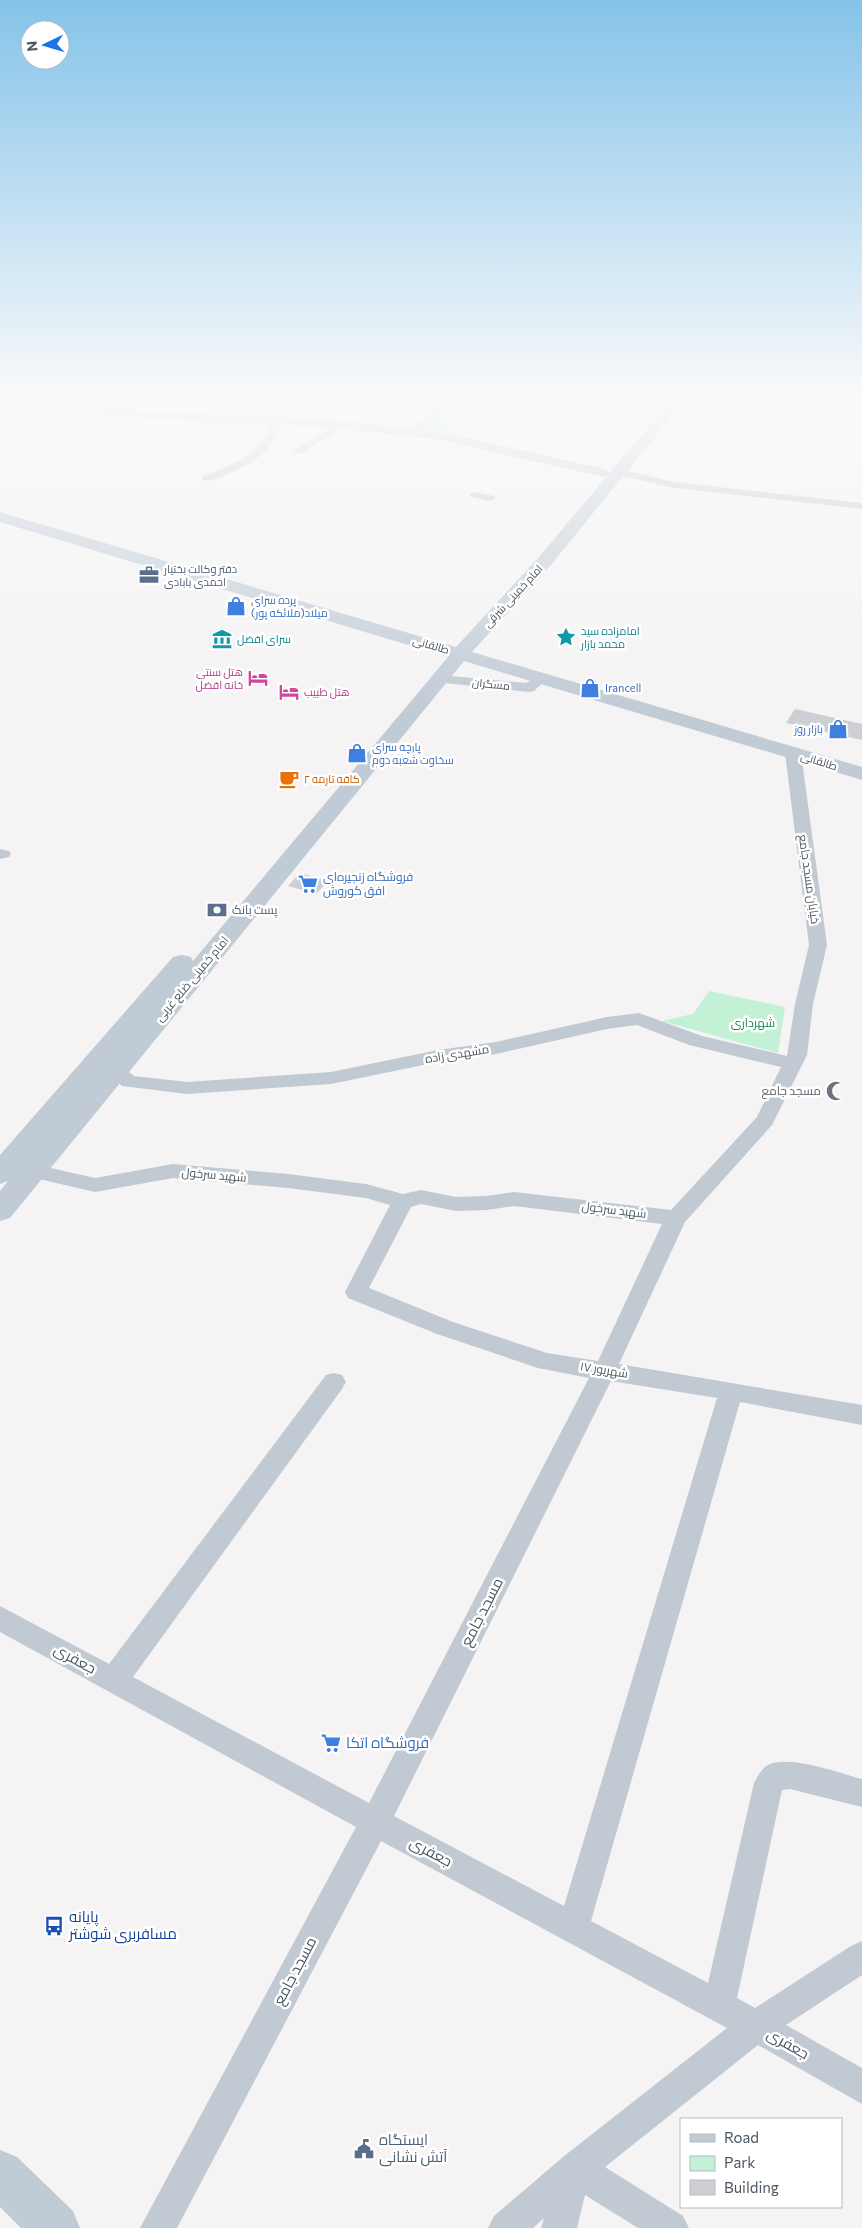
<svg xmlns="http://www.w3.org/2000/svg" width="862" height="2228" viewBox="0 0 862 2228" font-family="Commissioner,Cairo,sans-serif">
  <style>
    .green { fill: #c3f1d5 }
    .building { fill: #cdcfd5 }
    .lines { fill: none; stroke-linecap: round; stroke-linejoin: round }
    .minor { fill: #c1cad2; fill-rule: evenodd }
    .tertiary { fill: #c1cad2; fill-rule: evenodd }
    .secondary { fill: #c1cbd6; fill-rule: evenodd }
    .labels { text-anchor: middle; stroke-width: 5; stroke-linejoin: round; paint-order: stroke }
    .far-service-label { font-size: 11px; fill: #4e5e75; stroke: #fff; text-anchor: start }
    .far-street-label { font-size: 11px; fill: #4a5661; stroke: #fff }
    .far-shop-label { font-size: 11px; fill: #366cbe; stroke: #fff; text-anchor: start }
    .far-culture-label { font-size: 11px; fill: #0d838f; stroke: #fff; text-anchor: start }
    .far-hotel-label { font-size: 11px; fill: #b23c85; stroke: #fff; text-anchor: end }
    .far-food-label { font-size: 11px; fill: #c56008; stroke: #fff; text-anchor: start }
    .shop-label { font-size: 12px; fill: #366cbe; stroke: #fff; text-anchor: start }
    .street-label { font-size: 12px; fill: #4a5661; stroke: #fff }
    .service-label { font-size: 12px; fill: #4e5e75; stroke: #fff; text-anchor: start }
    .park-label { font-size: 12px; fill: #17864f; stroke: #fff }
    .worship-label { font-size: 12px; fill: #5b616d; stroke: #fff; text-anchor: end }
    .near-street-label { font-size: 15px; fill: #4a5661; stroke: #fff }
    .near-shop-label { font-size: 15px; fill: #366cbe; stroke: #fff; text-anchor: start }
    .near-transit-label { font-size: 15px; fill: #164399; stroke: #fff; text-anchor: start }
    .near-service-label { font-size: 15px; fill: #4e5e75; stroke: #fff; text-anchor: start }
  </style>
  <rect width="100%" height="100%" fill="#f5f3f3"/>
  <g class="green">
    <polygon points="433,417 451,419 445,432 418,429"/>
    <polygon points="709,991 785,1007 778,1053 662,1021 693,1014"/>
  </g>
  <g class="building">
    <polygon points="795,709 862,724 862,740 786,723"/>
    <polygon points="300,873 328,881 316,894 288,886"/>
  </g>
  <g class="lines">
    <g class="minor">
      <path d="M134,399H144C137,408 129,417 117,415V411L127,406Z"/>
      <path d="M441,399H451C445,410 423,437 409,434V430L436,408Z"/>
      <path d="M276,417L281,420C276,450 252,464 225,475C218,478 211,482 203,480L201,478L203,476C232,465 264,453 271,420Z"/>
      <polygon points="340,422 344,423 344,427 301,453 297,454 292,451"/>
      <polygon points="619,466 629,471 674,482 862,503 862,509 674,488 621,476 613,469"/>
      <polygon points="475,492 494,496 496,498 490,501 471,497 469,495 471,493"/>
      <polygon points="440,675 526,683 539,676 546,680 534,691 529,692 435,682 433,679 435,676"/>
      <path d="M793,748L798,750L801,753L827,945L813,1004L807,1055L772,1125L685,1222L619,1364L862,1405V1425L740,1402L591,1921L708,1983L754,1783C758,1776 761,1769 768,1765C788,1754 840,1773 862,1779V1807L790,1789L782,1790L737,1998L755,2008L851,1946L862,1941V1975L786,2025L862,2068V2104L758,2045L605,2167L683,2216L689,2228H638L585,2195L577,2228H541L544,2218L533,2228H488L494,2216L563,2157L727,2028L381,1841L177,2228H140L356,1827L0,1632V1606L109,1664L326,1375L334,1373L342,1375L346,1382L342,1389L133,1677L369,1803L589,1378L538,1368L437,1334L348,1298L345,1292L390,1205L366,1198L288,1188L173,1178L95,1192L26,1176L23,1171L26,1166L33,1164L95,1178L173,1164L288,1174L366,1184L403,1194L421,1190L456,1197L487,1196L514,1192L671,1210L757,1117L781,1067L689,1045L637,1025L607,1029L496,1054L438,1062L331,1084L187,1094L122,1086L106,1071L109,1067L116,1065L123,1067L134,1076L187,1082L331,1072L438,1050L496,1042L607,1017L639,1013L702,1036L787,1056L795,1004L809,945L785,753L788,750ZM421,1204L456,1211L487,1210L514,1206L662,1224L598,1361L547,1353L453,1322L369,1288L411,1207ZM611,1381L717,1398L564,1906L394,1816Z"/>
      <polygon points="0,849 9,851 11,854 9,857 0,859"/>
    </g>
    <polygon class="tertiary" points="0,399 131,410 322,419 436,431 604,469 611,473 604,477 436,439 322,427 131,418 0,406"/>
    <g class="secondary">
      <polygon points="672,399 686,399 550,566 472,652 862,767 862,780 464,661 10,1218 0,1221 0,1191 8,1181 0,1184 0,1155 173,957 182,955 191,957 193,961 448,657 0,522 0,512 456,647 538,558"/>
      <polygon points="0,2150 17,2157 73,2211 80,2228 21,2228 0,2207"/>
    </g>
  </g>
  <linearGradient id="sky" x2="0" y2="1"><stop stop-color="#85c3ea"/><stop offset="0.56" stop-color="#fafafa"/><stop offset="1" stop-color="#fafafa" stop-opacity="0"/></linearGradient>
  <rect width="862" height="711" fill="url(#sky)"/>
  <defs>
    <symbol id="office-bare" viewBox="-9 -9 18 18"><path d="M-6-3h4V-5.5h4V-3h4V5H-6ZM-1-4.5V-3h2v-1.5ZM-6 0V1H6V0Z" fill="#5c6f8a" stroke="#fff" stroke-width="2.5" paint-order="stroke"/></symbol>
    <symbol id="shop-bare" viewBox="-9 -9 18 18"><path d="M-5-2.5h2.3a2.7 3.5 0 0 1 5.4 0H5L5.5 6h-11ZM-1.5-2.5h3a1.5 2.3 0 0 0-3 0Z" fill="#3f7fe0" stroke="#fff" stroke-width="2.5" paint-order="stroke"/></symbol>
    <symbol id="sight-bare" viewBox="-9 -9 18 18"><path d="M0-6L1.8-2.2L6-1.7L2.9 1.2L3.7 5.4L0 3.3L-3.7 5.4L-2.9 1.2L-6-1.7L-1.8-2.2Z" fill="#0f9aa8" stroke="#fff" stroke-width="2.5" paint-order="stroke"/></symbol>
    <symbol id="museum-bare" viewBox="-9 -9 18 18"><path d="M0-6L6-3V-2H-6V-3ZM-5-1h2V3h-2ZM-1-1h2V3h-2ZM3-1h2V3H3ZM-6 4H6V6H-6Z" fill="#0f9aa8" stroke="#fff" stroke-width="2.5" paint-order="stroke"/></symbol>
    <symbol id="hotel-bare" viewBox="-9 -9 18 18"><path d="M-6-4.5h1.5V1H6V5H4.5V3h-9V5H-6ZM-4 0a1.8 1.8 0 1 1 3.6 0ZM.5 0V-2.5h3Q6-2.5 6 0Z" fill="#d1479c" stroke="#fff" stroke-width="2.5" paint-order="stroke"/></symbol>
    <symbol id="cafe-bare" viewBox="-9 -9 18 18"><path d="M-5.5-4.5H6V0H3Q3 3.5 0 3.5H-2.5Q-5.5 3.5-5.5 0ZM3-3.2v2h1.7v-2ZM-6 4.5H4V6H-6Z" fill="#e8710a" stroke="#fff" stroke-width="2.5" paint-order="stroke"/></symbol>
    <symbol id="supermarket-bare" viewBox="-9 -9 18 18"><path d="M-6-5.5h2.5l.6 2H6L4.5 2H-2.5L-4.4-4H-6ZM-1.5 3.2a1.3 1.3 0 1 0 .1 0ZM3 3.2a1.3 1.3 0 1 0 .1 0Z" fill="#3f7fe0" stroke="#fff" stroke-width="2.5" paint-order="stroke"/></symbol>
    <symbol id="bank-bare" viewBox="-9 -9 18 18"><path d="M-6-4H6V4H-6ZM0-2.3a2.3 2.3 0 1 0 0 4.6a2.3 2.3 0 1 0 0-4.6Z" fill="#5c6f8a" stroke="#fff" stroke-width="2.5" paint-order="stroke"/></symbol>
    <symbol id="mosque-bare" viewBox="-9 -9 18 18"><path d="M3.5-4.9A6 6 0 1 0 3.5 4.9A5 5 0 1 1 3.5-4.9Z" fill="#6b7280" stroke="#fff" stroke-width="2.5" paint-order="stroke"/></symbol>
    <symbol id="bus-bare" viewBox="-9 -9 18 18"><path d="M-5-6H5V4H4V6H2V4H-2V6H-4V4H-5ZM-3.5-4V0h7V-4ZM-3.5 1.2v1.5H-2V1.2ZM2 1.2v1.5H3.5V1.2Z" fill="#1a4fb4" stroke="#fff" stroke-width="2.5" paint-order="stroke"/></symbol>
    <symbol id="civic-bare" viewBox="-9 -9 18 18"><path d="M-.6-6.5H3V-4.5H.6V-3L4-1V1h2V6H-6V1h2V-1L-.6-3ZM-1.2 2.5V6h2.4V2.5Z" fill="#5c6f8a" stroke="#fff" stroke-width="2.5" paint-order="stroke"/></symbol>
  </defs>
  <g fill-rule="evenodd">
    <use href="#office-bare" x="135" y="561" width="28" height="28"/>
    <use href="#shop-bare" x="222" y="592" width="28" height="28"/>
    <use href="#sight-bare" x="552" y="623" width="28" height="28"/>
    <use href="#museum-bare" x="208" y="625" width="28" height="28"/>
    <use href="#hotel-bare" x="244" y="664" width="28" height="28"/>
    <use href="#shop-bare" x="576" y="674" width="28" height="28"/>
    <use href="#hotel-bare" x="275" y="678" width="28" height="28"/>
    <use href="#shop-bare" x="824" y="715" width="28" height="28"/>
    <use href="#shop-bare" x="343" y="739" width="28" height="28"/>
    <use href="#cafe-bare" x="275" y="765" width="28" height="28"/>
    <use href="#supermarket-bare" x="294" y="870" width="28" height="28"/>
    <use href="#bank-bare" x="203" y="896" width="28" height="28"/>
    <use href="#mosque-bare" x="822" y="1077" width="28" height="28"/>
    <use href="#supermarket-bare" x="317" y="1729" width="28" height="28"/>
    <use href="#bus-bare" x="40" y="1912" width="28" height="28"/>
    <use href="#civic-bare" x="350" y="2135" width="28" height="28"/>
  </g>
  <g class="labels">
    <g class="far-service-label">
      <text x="164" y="573">دفتر وکالت بختیار<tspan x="164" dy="13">احمدی بابادی</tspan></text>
    </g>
    <g class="far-street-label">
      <text transform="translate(513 596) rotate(-47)" y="4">امام خمینی شرقی</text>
      <text transform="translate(431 645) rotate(16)" y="4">طالقانی</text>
      <text transform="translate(491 684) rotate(6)" y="4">مسگران</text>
      <text transform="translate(819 761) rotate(17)" y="4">طالقانی</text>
    </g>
    <g class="far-shop-label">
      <text x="251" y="604">پرده سرای<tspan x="251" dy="13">میلاد(ملائکه پور)</tspan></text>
      <text x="605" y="692">Irancell</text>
      <text x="823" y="733" text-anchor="end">بازار روز</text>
      <text x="372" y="751">پارچه سرای<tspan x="372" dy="13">سخاوت شعبه دوم</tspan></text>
    </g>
    <g class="far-culture-label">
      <text x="581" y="635">امامزاده سید<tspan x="581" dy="13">محمد بازار</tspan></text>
      <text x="237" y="643">سرای افضل</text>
    </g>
    <g class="far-hotel-label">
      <text x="243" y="676">هتل سنتی<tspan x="243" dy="13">خانه افضل</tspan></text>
      <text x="304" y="696" text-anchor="start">هتل طبیب</text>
    </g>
    <g class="far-food-label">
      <text x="304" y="783">کافه تارمه ۲</text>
    </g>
    <g class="shop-label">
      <text x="323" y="881">فروشگاه زنجیره‌ای<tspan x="323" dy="14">افق کوروش</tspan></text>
    </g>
    <g class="street-label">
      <text transform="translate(809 879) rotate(82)" y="4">خیابان مسجد جامع</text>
      <text transform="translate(192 979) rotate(-50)" y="4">امام خمینی ضلع غربی</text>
      <text transform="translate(457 1054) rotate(-9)" y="4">مشهدی زاده</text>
      <text transform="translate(214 1175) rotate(5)" y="4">شهید سرخول</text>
      <text transform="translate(614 1210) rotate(7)" y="4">شهید سرخول</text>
      <text transform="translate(604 1370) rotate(9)" y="4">۱۷ شهریور</text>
    </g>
    <g class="service-label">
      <text x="232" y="914">پست بانک</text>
    </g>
    <g class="park-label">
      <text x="753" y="1027">شهرداری</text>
    </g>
    <g class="worship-label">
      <text x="821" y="1095">مسجد جامع</text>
    </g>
    <g class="near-street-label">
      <text transform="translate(482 1612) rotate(-63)" y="5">مسجد جامع</text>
      <text transform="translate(75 1659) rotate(29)" y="5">جعفری</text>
      <text transform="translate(431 1852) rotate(28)" y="5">جعفری</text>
      <text transform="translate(295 1971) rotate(-62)" y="5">مسجد جامع</text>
      <text transform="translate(788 2044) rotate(30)" y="5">جعفری</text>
    </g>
    <g class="near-shop-label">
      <text x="346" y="1748">فروشگاه اتکا</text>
    </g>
    <g class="near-transit-label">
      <text x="69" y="1922">پایانه<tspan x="69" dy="17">مسافربری شوشتر</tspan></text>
    </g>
    <g class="near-service-label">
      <text x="379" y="2145">ایستگاه<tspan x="379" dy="17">آتش نشانی</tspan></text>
    </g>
  </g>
  <rect x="680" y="2118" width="162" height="90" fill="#ffffff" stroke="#b7bbc0"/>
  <rect x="690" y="2134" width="25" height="8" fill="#c1cbd6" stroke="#b7bbc0"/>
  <text x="724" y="2143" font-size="15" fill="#4a5661">Road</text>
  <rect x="690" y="2156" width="25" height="15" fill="#c3f1d5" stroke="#b7bbc0"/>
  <text x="724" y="2168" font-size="15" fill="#4a5661">Park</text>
  <rect x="690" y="2180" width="25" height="15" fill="#cdcfd5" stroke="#b7bbc0"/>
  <text x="724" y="2193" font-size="15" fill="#4a5661">Building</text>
  <g transform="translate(45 45) rotate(265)"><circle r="24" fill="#ffffff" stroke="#b7bbc0"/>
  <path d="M0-4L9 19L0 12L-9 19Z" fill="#1a73e8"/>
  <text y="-8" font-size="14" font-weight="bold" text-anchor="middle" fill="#4a5661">N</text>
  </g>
</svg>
